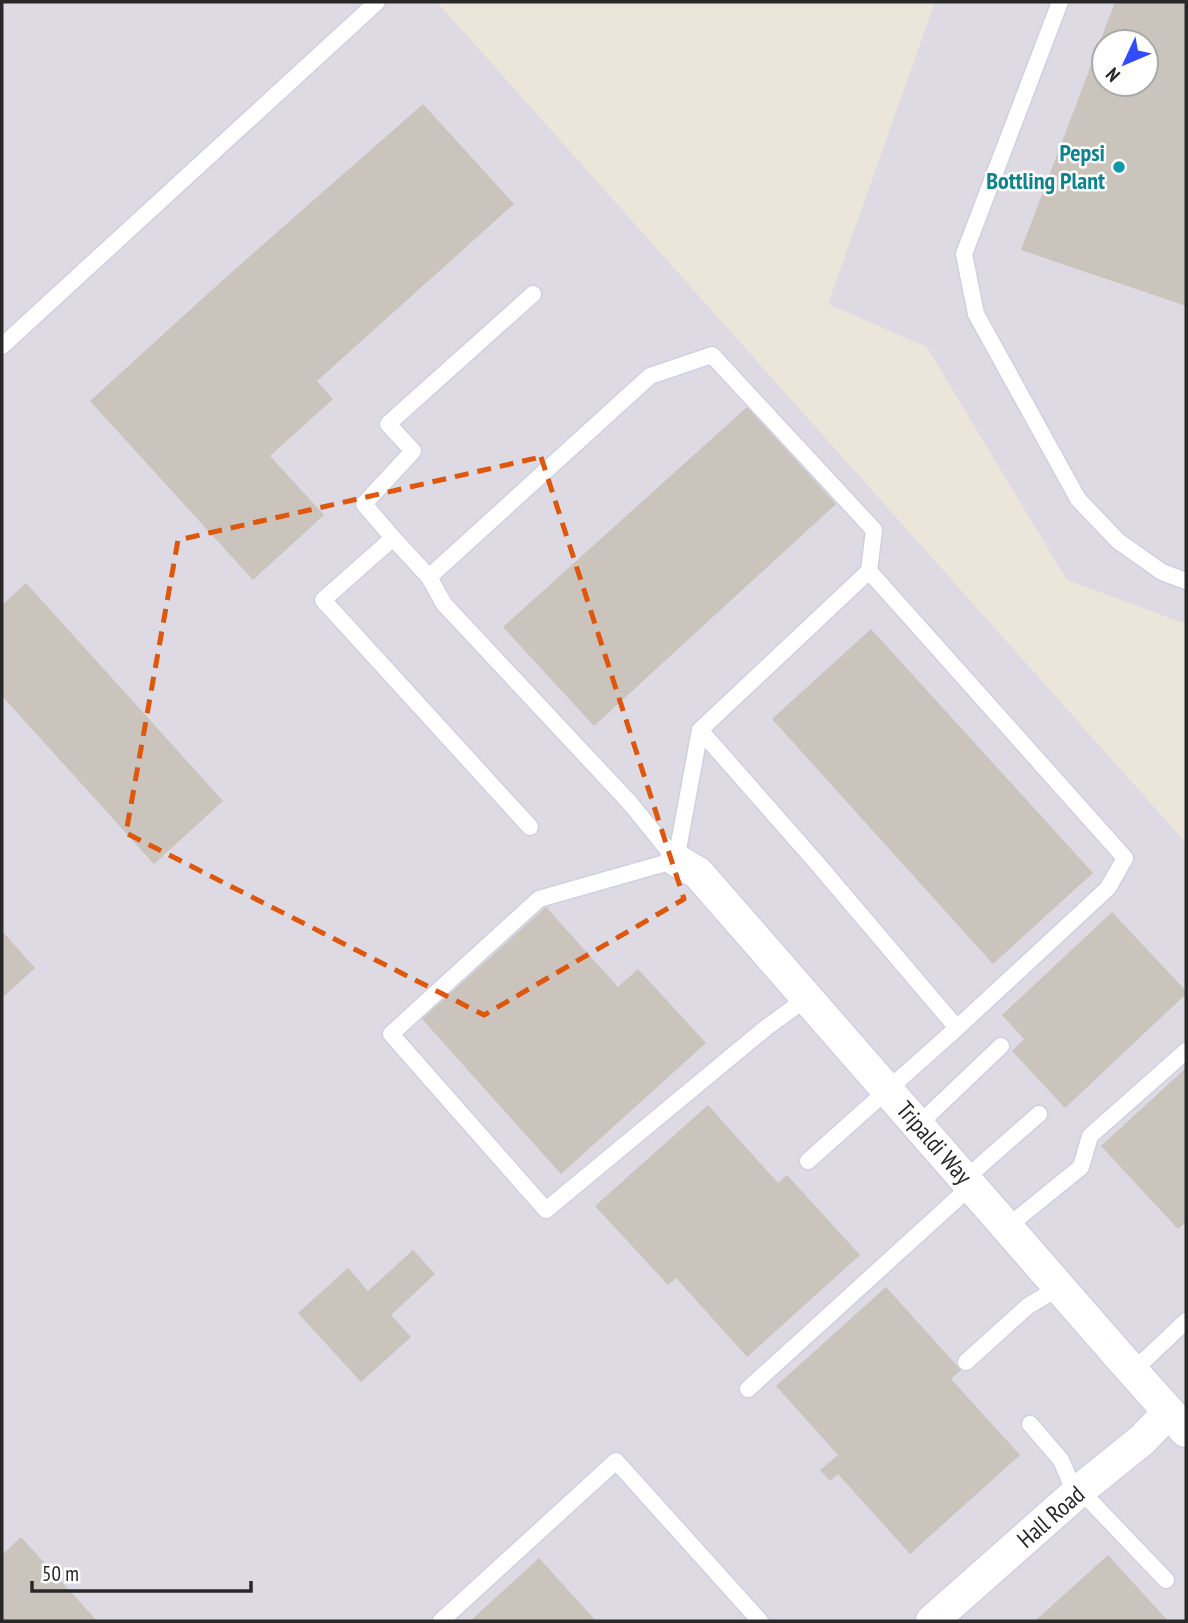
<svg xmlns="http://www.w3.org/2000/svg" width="1188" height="1623" viewBox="0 0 1188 1623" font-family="'PT Sans Narrow',sans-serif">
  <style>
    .industrial { fill: #dddae3; fill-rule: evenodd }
    .building { fill: #cac4bc; fill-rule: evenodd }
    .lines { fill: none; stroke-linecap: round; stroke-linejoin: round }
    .lane-casing { stroke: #ced0e2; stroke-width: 19 }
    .street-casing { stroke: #ced0e2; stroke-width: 35 }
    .lane { stroke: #fff; stroke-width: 16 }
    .street { stroke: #fff; stroke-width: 32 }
    .marked { fill: none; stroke: #de570d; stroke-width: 5; stroke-dasharray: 14 9; stroke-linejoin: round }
    .culture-dot { fill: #0f9aa8; stroke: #fff; stroke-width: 2.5 }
    .labels { text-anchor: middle; stroke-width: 5; stroke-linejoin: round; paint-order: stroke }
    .culture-label { font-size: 24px; font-weight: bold; fill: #0d838f; stroke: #fff; text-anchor: end }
    .street-label { font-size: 24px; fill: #282828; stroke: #fff }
  </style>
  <rect width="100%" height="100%" fill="#ece5d9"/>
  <g class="industrial">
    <polygon points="2,2 437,2 1186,843 1186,1621 2,1621"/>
    <path d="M935,2H1186V624L1067,580L927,347L828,304ZM1104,42H1146V84H1104Z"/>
  </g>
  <g class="building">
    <path d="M1115,2H1186V306L1021,250ZM1104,42H1146V84H1104Z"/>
    <polygon points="423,104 514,204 317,381 333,399 270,456 324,515 253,580 90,401 224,279"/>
    <polygon points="747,407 836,504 594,726 503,627"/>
    <polygon points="26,583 223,801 154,864 2,696 2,605"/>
    <polygon points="871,629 1093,873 993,964 772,719"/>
    <polygon points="546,907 618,987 638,969 706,1043 561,1174 422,1019"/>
    <polygon points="1112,912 1186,991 1186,994 1065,1108 1012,1051 1024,1039 1002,1015"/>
    <polygon points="2,931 35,968 2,998"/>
    <polygon points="1186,1068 1186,1222 1178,1229 1101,1146"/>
    <polygon points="708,1105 778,1183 787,1175 860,1255 747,1357 676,1278 668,1285 595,1206"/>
    <polygon points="413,1250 435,1274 391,1315 411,1337 361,1382 298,1313 348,1268 368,1291"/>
    <polygon points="886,1287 961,1370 951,1379 1020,1455 910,1554 838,1474 830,1481 820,1470 838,1455 776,1386"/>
    <polygon points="21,1537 97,1621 2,1621 2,1555"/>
    <polygon points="1108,1555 1168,1621 1035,1621"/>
    <polygon points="539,1558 596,1621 470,1621"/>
  </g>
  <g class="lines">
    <defs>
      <g id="lane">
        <polyline points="1060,2 964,254 976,314 1078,499 1118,541 1162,572 1186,581"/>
        <polyline points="533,294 388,424 413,451 364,504 393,538 429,577 650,376 712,355 874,530 869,571 700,730 816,862 957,1028 808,1161"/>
        <polyline points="2,346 377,2"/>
        <polyline points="393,538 323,600 530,827"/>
        <polyline points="869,571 1125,858 1108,888 957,1028"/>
        <polyline points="429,577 444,604 630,803 676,860"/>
        <polyline points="676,860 539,899 391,1034 546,1210 767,1027 807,998"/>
        <polyline points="676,860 700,730"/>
        <polyline points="918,1125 1001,1046"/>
        <polyline points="965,1179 1039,1114"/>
        <polyline points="1007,1227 1081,1167 1090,1136 1186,1051"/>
        <polyline points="966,1362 1028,1306 1060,1287"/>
        <polyline points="1133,1371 1186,1321"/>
        <polyline points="748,1389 971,1186"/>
        <polyline points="1030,1424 1061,1460 1076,1495"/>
        <polyline points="1080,1490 1166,1580"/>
        <polyline points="441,1621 616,1461 760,1621"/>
      </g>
      <g id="street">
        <polyline points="676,860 698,873 1120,1357 1186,1431"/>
        <polyline points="932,1621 1080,1490 1142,1440 1169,1412"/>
      </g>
    </defs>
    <use href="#lane" class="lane-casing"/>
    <use href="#street" class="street-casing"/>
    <use href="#lane" class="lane"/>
    <use href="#street" class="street"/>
  </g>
  <path class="marked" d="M541,457L684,899L484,1015L126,833L178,540Z"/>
  <circle class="culture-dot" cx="1119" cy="167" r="7"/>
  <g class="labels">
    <g class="culture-label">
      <text x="1105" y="161">Pepsi<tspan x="1105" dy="28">Bottling Plant</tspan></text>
    </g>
    <g class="street-label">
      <text transform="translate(934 1143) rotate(49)" y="8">Tripaldi Way</text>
      <text transform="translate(1051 1517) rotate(-41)" y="8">Hall Road</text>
    </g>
  </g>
  <rect width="1188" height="1623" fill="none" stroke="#282828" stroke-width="7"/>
  <g transform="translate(1125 63) rotate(226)"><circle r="33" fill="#ffffff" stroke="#a9a9a9" stroke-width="2"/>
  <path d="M0-5L12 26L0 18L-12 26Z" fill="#324bff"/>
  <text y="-10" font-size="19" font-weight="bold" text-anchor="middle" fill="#282828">N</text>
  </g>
  <path d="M32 1581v10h219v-10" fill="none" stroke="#282828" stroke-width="3.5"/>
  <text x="42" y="1581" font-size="21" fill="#282828" stroke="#ffffff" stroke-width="5" paint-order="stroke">50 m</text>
</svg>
